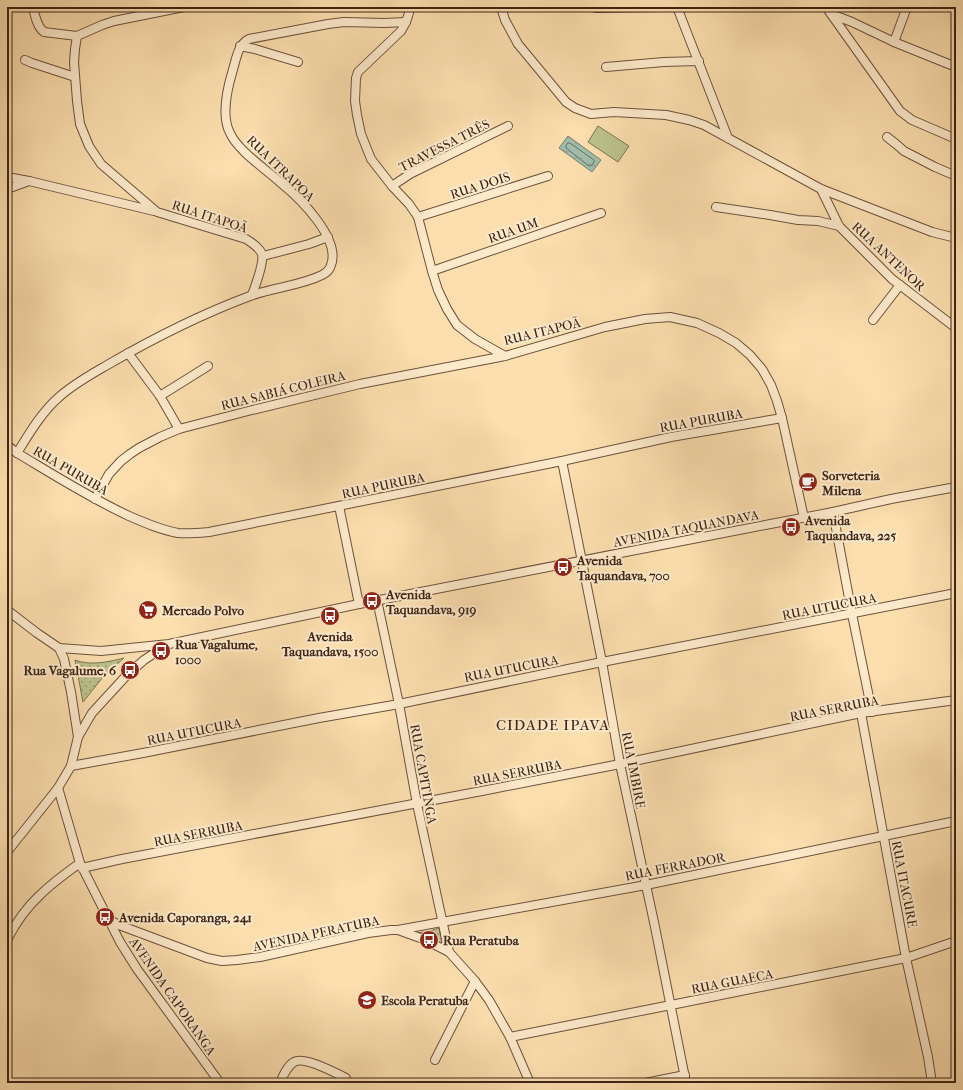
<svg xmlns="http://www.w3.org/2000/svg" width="963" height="1090" viewBox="0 0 963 1090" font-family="'IM FELL French Canon',serif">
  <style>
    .park { fill: url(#park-dots); stroke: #7c7352 }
    .pitch { fill: #bcc28d; stroke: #7c7352 }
    .water { fill: url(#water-ripples); stroke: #787f6f }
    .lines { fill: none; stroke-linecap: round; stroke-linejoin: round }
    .shore { stroke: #6e7060; stroke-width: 1 }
    .minor-casing { stroke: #6d523c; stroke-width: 10 }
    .minor { stroke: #fdeacb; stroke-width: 8 }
    .labels { text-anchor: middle; stroke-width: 4; stroke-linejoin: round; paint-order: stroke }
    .street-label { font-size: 13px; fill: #3d2416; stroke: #fdeacb }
    .poi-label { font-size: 13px; font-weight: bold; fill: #3d2416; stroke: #fdeacb; text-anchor: start }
    .quarter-label { font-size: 15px; letter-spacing: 1px; fill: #3d2416; stroke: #fdeacb }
  </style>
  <defs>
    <pattern id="park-dots" width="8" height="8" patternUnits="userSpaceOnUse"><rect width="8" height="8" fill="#bcc28d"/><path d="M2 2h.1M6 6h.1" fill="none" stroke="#9a9d72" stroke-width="1.8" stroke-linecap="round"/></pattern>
    <pattern id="water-ripples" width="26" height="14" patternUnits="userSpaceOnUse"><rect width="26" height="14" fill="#9fbcab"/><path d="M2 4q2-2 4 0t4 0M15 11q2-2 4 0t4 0" fill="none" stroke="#8aa192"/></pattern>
  </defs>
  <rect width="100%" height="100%" fill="#fcdeaf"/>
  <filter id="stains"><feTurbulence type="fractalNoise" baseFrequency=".005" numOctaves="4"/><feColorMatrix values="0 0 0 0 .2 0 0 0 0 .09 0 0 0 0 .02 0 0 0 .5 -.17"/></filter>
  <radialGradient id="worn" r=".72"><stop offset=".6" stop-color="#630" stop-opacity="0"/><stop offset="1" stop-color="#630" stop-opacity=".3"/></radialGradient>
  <g class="park">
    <path d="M124,658L103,677L83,702L75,660C90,666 108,662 124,658Z"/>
    <polygon points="439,928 442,944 413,934 433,930"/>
  </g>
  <polygon class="pitch" points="598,126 629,146 618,162 588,142"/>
  <polygon class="water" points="568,136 601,160 592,172 559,148"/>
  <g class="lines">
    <polygon class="shore" points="568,143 570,143 594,160 594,162 592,165 589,166 566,148 566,146"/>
    <defs>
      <g id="minor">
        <path d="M33,7C35,16 37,27 44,32L77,36L102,25L114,21L184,7"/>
        <polyline points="409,7 409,13 406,22 401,31 358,72 356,78 355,101 357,115 361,134 371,159 392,186 409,204 418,217 432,271 438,290 447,309 457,325 475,339 505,356"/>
        <polyline points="501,7 505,20 518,44 566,102 575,108 591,114 614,112 666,115 689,120 704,125 821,189 932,232 956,238"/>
        <polyline points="593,7 596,8 658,7"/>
        <polyline points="677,7 728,138"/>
        <polyline points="826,7 900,111 912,120 956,139"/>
        <polyline points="831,14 852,22 894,42 956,67"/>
        <path d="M77,36L75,49L74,62L77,101L80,124L89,146L101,164L157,212L246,239C252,243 259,247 262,254C264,262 255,287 252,295"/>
        <polyline points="894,42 907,7"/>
        <polyline points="240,46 255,49 298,62"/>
        <polyline points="25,60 32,63 75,77"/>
        <polyline points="606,67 664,62 699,61"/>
        <polyline points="887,137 896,144 904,151 935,167 956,176"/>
        <polyline points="7,177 29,181"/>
        <polyline points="392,186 410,174 508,126"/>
        <polyline points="7,189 29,181 154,211"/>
        <polyline points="821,189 839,226 892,279 956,328"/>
        <polyline points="716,207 770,215 798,220 818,221 839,226"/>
        <polyline points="418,217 548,176"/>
        <polyline points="263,256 309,244 328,237"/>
        <polyline points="432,271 601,213"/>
        <polyline points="873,320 900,285"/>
        <polyline points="128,353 160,396 179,429"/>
        <polyline points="160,396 208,366"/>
        <path d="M7,445L17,453C54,475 90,498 129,516C145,523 161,530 178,533C189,534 198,533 209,532L562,461L671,437L782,418"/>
        <path d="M17,453C29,434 41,413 58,398C73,384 92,374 109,364C154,338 202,314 250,296C274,287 300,286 322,275C326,273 330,269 331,265C341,239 300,198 281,183C266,169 238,151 230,133C221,116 227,90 232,73C236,61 237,45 249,39L328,24L344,22L384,23L406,22"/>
        <polyline points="562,461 602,662 620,764 655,927 686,1083"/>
        <polyline points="95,499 109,474 121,461 130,454 139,448 160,437 179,429 252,410 360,384 505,356 605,327 645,319 670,317 697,323 719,333 736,343 750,355 762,369 771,385 777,401 782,418 804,518"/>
        <polyline points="339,506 359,604"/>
        <polyline points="833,512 852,614 872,712"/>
        <polyline points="377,600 399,704 417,804 449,952"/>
        <polyline points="7,610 37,633 59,648 101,651 169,644 359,604 708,536 833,512 891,499 956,487"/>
        <polyline points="861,713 906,958 928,1057 932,1083"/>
        <polyline points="78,737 92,713 126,676 144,660 167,645"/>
        <polyline points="71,766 143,753 319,718 399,704 602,662 956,593"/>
        <polyline points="58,788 80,863 120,942 137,969 220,1083"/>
        <polyline points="7,852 58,788 71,766 78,737 71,692 64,659 59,648"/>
        <polyline points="82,868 122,859 487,790 620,764 861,713 956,700"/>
        <polyline points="108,919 119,925 207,958 222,961 237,960 260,957 368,933 391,930 398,930 423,939 449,952 475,981 489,1000 510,1037 530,1083"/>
        <polyline points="398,930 646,885 956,821"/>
        <path d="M7,940C15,924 27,907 40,895C52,883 66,873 80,863"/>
        <polyline points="510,1037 671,1005 906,958 956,941"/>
        <polyline points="435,1060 475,981"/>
        <path d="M280,1083C283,1076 287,1066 294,1062C303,1056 332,1071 342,1076L346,1078L347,1083"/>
        <polyline points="645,1083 685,1075"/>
      </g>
    </defs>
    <use href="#minor" class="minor-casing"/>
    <use href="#minor" class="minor"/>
  </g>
  <defs>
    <symbol id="cafe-disc" viewBox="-11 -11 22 22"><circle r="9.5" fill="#8f2418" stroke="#fdeacb"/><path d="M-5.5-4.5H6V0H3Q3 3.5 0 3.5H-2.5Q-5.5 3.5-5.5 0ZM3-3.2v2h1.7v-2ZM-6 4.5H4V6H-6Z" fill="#fff"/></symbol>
    <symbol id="bus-disc" viewBox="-11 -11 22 22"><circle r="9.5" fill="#8f2418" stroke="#fdeacb"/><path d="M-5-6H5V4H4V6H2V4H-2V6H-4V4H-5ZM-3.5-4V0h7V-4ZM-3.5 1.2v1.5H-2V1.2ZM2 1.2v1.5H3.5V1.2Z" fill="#fff"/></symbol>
    <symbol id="supermarket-disc" viewBox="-11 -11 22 22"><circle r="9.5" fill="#8f2418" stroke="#fdeacb"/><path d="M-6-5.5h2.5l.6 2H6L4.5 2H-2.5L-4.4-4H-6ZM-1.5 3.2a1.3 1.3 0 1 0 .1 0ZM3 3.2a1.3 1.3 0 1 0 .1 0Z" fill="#fff"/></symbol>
    <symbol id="school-disc" viewBox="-11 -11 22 22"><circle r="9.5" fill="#8f2418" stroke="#fdeacb"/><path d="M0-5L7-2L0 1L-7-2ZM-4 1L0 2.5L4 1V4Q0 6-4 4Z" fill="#fff"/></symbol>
  </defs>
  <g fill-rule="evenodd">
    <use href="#cafe-disc" x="797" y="471" width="22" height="22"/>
    <use href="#bus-disc" x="780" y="516" width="22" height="22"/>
    <use href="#bus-disc" x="552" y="556" width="22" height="22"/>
    <use href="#bus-disc" x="361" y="590" width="22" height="22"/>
    <use href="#supermarket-disc" x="137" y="599" width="22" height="22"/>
    <use href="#bus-disc" x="319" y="605" width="22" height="22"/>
    <use href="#bus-disc" x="150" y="640" width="22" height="22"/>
    <use href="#bus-disc" x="119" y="659" width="22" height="22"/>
    <use href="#bus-disc" x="94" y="906" width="22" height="22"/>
    <use href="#bus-disc" x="418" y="929" width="22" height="22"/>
    <use href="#school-disc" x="356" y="989" width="22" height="22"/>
  </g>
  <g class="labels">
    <g class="street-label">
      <text transform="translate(444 145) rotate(-27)" y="5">TRAVESSA TRÊS</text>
      <text transform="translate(281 168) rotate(44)" y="5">RUA ITRAPOA</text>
      <text transform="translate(480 185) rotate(-18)" y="5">RUA DOIS</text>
      <text transform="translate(210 216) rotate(18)" y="5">RUA ITAPOÃ</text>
      <text transform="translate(513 230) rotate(-19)" y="5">RUA UM</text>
      <text transform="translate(889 256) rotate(43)" y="5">RUA ANTENOR</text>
      <text transform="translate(542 331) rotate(-14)" y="5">RUA ITAPOÃ</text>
      <text transform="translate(283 390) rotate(-14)" y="5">RUA SABIÁ COLEIRA</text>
      <text transform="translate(701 420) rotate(-10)" y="5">RUA PURUBA</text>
      <text transform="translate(71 470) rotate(30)" y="5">RUA PURUBA</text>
      <text transform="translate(383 485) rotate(-12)" y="5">RUA PURUBA</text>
      <text transform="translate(686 528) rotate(-11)" y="5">AVENIDA TAQUANDAVA</text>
      <text transform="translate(829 606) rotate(-11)" y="5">RUA UTUCURA</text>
      <text transform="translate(511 668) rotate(-11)" y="5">RUA UTUCURA</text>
      <text transform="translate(834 708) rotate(-11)" y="5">RUA SERRUBA</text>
      <text transform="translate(194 731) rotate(-11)" y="5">RUA UTUCURA</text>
      <text transform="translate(634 770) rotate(79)" y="5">RUA IMBIRE</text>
      <text transform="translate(517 772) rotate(-11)" y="5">RUA SERRUBA</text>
      <text transform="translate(424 774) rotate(80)" y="5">RUA CAPITINGA</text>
      <text transform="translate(198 833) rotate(-11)" y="5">RUA SERRUBA</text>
      <text transform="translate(675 866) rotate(-11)" y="5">RUA FERRADOR</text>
      <text transform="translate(905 884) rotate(79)" y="5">RUA ITACURE</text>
      <text transform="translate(316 933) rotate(-12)" y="5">AVENIDA PERATUBA</text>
      <text transform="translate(732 981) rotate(-11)" y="5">RUA GUAECA</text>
      <text transform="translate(173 996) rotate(55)" y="5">AVENIDA CAPORANGA</text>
    </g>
    <g class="poi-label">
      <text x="822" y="480">Sorveteria<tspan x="822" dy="15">Milena</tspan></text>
      <text x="805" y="525">Avenida<tspan x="805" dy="15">Taquandava, 225</tspan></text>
      <text x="577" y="565">Avenida<tspan x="577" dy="15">Taquandava, 700</tspan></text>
      <text x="386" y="599">Avenida<tspan x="386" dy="15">Taquandava, 919</tspan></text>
      <text x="162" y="615">Mercado Polvo</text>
      <text x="330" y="641" text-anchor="middle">Avenida<tspan x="330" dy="15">Taquandava, 1500</tspan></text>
      <text x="175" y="649">Rua Vagalume,<tspan x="175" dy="15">1000</tspan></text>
      <text x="116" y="675" text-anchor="end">Rua Vagalume, 6</text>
      <text x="119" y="922">Avenida Caporanga, 241</text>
      <text x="443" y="945">Rua Peratuba</text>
      <text x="381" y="1005">Escola Peratuba</text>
    </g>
    <g class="quarter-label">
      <text x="553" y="730">CIDADE IPAVA</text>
    </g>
  </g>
  <rect width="963" height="1090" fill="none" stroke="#fcdeaf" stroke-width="24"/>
  <rect x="8" y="8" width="947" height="1074" fill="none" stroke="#3d2416" stroke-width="2"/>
  <rect x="12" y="12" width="939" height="1066" fill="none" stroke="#3d2416"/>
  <rect width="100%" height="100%" filter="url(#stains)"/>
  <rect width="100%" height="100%" fill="url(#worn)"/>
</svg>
